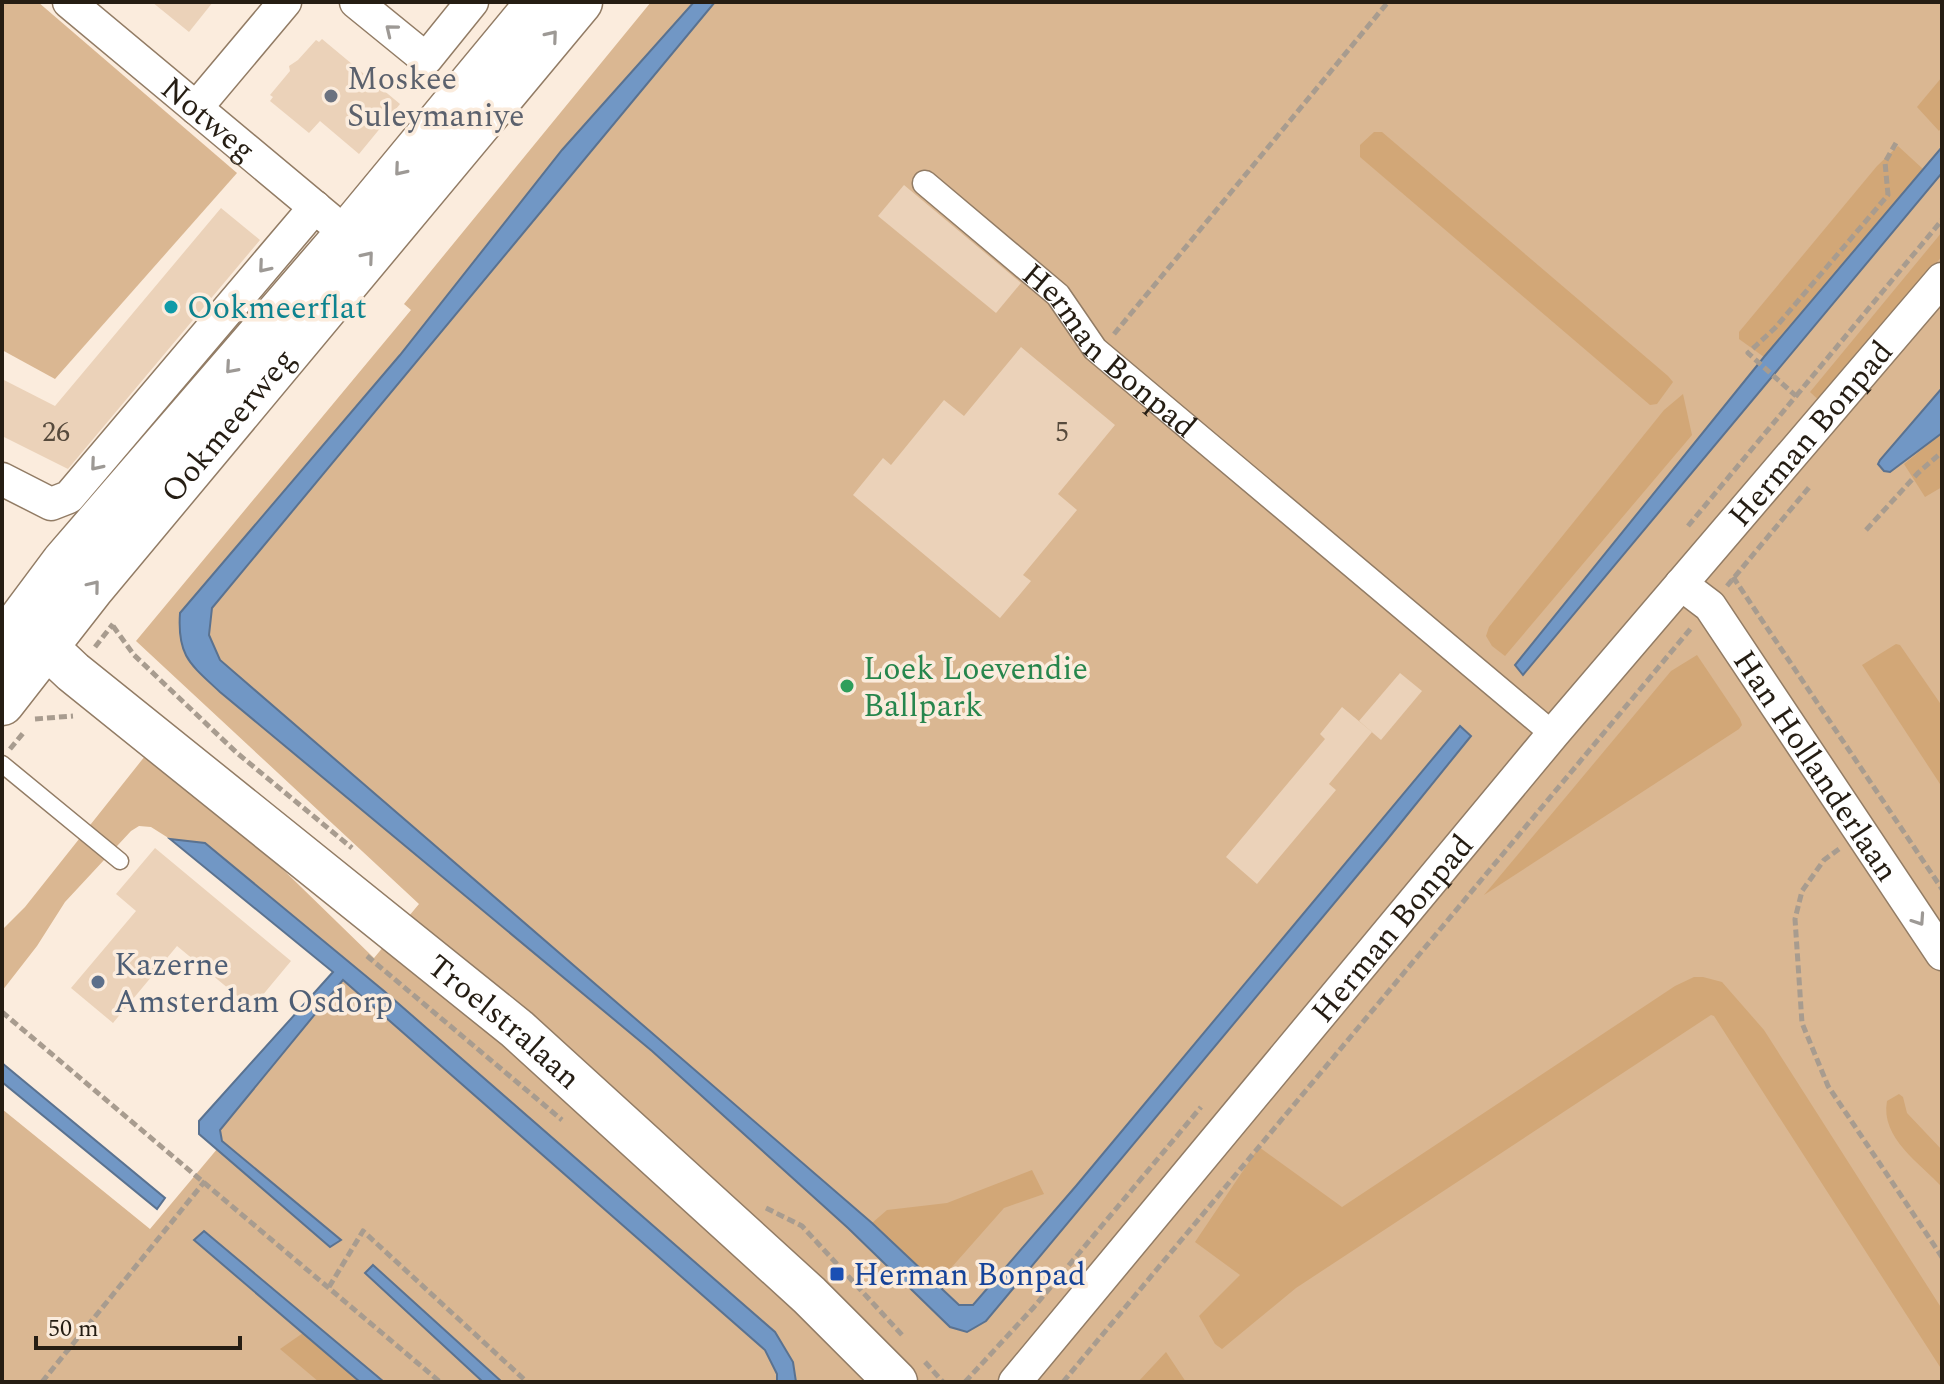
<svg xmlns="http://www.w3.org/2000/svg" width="1944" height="1384" viewBox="0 0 1944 1384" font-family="Spectral,serif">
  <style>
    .green { fill: #dab792 }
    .forest { fill: #d2a777 }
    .water { fill: #7197c5; stroke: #5a7290; stroke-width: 2 }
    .building { fill: #ebd2b9 }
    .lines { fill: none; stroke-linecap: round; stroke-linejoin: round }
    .service-casing { stroke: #927c65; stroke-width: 19 }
    .pedestrian-casing { stroke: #927c65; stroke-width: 27 }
    .minor-casing { stroke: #927c65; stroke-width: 35 }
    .tertiary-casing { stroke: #927c65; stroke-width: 45 }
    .secondary-casing { stroke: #927c65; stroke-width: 47 }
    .path { stroke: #a89c8f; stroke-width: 5; stroke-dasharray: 8 4; stroke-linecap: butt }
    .service { stroke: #fff; stroke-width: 16 }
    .pedestrian { stroke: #fff; stroke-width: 24 }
    .minor { stroke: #fff; stroke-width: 32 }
    .tertiary { stroke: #fff; stroke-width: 42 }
    .secondary { stroke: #fff; stroke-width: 44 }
    .oneway { stroke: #9d9995 }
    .worship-dot { fill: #6b7280; stroke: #fbecdd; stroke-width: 3 }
    .culture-dot { fill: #0f9aa8; stroke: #fbecdd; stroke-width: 3 }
    .leisure-dot { fill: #2e9e5b; stroke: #fbecdd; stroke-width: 3 }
    .service-dot { fill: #5c6f8a; stroke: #fbecdd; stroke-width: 3 }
    .transit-dot { fill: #1a4fb4; stroke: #fbecdd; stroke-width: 3 }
    .labels { text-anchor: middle; stroke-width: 7; stroke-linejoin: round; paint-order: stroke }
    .number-label { font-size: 28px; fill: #564a3c }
    .worship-label { font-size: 32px; fill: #5b616d; stroke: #fbecdd; text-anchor: start }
    .street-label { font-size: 32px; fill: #251d13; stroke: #fbecdd }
    .culture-label { font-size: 32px; fill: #0d838f; stroke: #fbecdd; text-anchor: start }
    .leisure-label { font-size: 32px; fill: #27864d; stroke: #fbecdd; text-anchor: start }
    .service-label { font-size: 32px; fill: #4e5e75; stroke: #fbecdd; text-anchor: start }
    .transit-label { font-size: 32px; fill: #164399; stroke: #fbecdd; text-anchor: start }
  </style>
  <rect width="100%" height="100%" fill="#fbecdd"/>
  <g class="green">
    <polygon points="2,2 38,2 237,173 55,379 2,350"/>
    <polygon points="651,2 1942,2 1942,1382 2,1382 2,1109 150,1229 223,1142 220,1130 343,980 362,973 205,843 170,839 151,827 139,826 131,831 65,902 37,946 2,991 2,930 25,907 149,751 221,809 374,958 419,904 136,641 411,310 404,304"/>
  </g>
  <g class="forest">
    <polygon points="1942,77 1942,127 1939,131 1917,107"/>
    <polygon points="1374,132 1382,132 1668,376 1673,382 1657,404 1650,405 1360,157 1360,145"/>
    <polygon points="1898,146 1923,169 1764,357 1739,339 1739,332 1877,166"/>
    <polygon points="1942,232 1942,256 1823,404 1810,392"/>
    <polygon points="1683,394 1692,435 1505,656 1492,646 1486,636 1489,627 1664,410"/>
    <polygon points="1942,433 1942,487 1925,497 1904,464"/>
    <polygon points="1896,644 1900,645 1942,706 1942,787 1862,665"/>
    <polygon points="1697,655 1740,719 1742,725 1739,729 1484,895 1671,671"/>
    <polygon points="1694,977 1703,977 1722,982 1764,1030 1942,1309 1942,1370 1714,1016 1711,1015 1296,1288 1222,1349 1215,1344 1199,1316 1240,1275 1195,1242 1259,1147 1342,1207 1675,986"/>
    <path d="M1899,1094L1903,1097L1907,1113L1942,1150V1187C1921,1164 1880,1138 1887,1101Z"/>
    <polygon points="1032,1170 1044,1194 1004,1208 936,1285 872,1223 887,1210 947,1203"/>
    <polygon points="303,1333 360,1382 319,1382 280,1349"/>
    <polygon points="1166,1352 1186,1382 1138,1382"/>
  </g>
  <g class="water">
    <path d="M694,2H715L212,608L209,635L220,660L872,1223L959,1305H973L1076,1186L1460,726L1471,736L1386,841L986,1321L967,1332L950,1327L848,1228L652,1051L220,692C190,664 177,656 180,613L400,355L562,150Z"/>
    <polygon points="1942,147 1942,173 1523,675 1515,665 1764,357"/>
    <polygon points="1942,388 1942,433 1890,472 1884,471 1878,464 1880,460"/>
    <polygon points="170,839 205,843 384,991 775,1332 793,1362 796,1382 777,1382 777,1374 765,1350 343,980 220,1130 222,1141 341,1240 330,1247 199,1134 199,1121 333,972"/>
    <polygon points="2,1063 165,1198 157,1209 2,1082"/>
    <polygon points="204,1231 384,1382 360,1382 194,1240"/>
    <polygon points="373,1265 502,1382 483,1382 365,1273"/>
  </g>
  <g class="building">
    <polygon points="152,2 213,2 189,32"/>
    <polygon points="322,39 400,104 359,154 320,121 309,133 270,101 273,97 270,95 290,71 289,66 298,60 316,40 319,42"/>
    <polygon points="904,185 1021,283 996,313 878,216"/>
    <polygon points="221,208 260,240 68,469 2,436 2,379 55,406"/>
    <polygon points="1021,347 1115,425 1058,494 1077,510 1023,575 1031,581 1000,618 853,495 883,458 891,465 944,400 964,416"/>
    <polygon points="1400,673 1422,691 1381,740 1359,721"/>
    <polygon points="1342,707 1372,732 1329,784 1336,790 1257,884 1226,857 1325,739 1320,734"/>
    <polygon points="155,848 291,961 252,1008 177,946 113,1023 71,988 136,911 116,894"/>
  </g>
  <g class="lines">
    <defs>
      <polyline id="service" points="2,764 120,861"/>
      <g id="pedestrian">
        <path id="s1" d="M925,183L1058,295L1095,349L1553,734"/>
      </g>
      <g id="minor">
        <path id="s2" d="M69,2L329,219"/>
        <polyline points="356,2 426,59 472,2"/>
        <polyline points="196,108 285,2"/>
        <polyline points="2,479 51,504 69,497 315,207"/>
        <path id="s3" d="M1681,584L1710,606L1942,954"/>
        <path id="s4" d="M1015,1382L1553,734L1942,279"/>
      </g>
      <g id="tertiary">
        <path id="s5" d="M20,622L73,672L517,1029L809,1295L896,1382"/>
      </g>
      <g id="secondary">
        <polyline points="2,645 64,562 348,233 539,2"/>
        <path id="s6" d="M2,703L91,589L580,2"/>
      </g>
    </defs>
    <use href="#service" class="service-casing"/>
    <use href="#pedestrian" class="pedestrian-casing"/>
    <use href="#minor" class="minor-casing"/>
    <use href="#tertiary" class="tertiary-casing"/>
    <use href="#secondary" class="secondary-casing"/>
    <g class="path">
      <polyline points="1114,334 1388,2"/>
      <polyline points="1796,396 1942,220"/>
      <polyline points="1688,526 1796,396 1748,353 1775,328 1888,195 1885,162 1896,143"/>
      <polyline points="1866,530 1918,473 1942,452"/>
      <polyline points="1733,577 1942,889"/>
      <polyline points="1727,586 1811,485"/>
      <polyline points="113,626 134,655 237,753 352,848"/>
      <polyline points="95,647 113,624"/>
      <polyline points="35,719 73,716"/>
      <polyline points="10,749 24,732"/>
      <polyline points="1839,849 1824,860 1802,891 1795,919 1802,1023 1828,1086 1942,1257"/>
      <polyline points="367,956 562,1120"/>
      <polyline points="2,1012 440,1382"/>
      <polyline points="766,1208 802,1226 903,1336"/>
      <polyline points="329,1287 363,1231 527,1382"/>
      <polyline points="925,1362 943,1382"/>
      <polyline points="42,1382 205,1181"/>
      <polyline points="965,1382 1034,1307 1201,1107"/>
      <polyline points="1063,1382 1692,627"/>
    </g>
    <use href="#service" class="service"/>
    <use href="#pedestrian" class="pedestrian"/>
    <use href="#minor" class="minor"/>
    <use href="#tertiary" class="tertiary"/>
    <use href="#secondary" class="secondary"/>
  </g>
  <defs><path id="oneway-chevron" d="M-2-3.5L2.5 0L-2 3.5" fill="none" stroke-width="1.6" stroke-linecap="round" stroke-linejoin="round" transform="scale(2)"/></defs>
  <g class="oneway">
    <use href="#oneway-chevron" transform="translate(391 30) rotate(-141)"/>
    <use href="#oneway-chevron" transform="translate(552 36) rotate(-50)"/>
    <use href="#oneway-chevron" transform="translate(400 170) rotate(130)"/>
    <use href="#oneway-chevron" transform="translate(368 257) rotate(-50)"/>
    <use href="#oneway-chevron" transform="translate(264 267) rotate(130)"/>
    <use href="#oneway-chevron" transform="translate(231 368) rotate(131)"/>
    <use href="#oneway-chevron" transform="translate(96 465) rotate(130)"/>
    <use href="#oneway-chevron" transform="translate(94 586) rotate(-51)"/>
    <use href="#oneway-chevron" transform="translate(1919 920) rotate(56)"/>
  </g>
  <circle class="worship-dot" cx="331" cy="96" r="8"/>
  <circle class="culture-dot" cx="171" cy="307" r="8"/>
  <circle class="leisure-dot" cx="847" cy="686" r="8"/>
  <circle class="service-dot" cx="98" cy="982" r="8"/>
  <rect class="transit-dot" x="829" y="1266" width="16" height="16" rx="4"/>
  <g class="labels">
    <g class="number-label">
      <text x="56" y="441">26</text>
      <text x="1062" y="441">5</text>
    </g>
    <g class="worship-label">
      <text x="347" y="89">Moskee<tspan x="347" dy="37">Suleymaniye</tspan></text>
    </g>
    <g class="street-label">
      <text dy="11" stroke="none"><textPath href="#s2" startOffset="182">Notweg</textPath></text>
      <text dy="11" stroke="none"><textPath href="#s1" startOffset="250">Herman Bonpad</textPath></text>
      <text dy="11" stroke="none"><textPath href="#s6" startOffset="358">Ookmeerweg</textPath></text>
      <text dy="11" stroke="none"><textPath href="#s4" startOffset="1238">Herman Bonpad</textPath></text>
      <text dy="11" stroke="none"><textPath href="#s3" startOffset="228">Han Hollanderlaan</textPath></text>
      <text dy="11" stroke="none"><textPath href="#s4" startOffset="590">Herman Bonpad</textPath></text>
      <text dy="11" stroke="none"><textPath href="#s5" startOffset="628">Troelstralaan</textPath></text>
    </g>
    <g class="culture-label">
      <text x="187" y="318">Ookmeerflat</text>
    </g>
    <g class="leisure-label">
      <text x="863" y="679">Loek Loevendie<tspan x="863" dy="37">Ballpark</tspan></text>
    </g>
    <g class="service-label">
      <text x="114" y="975">Kazerne<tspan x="114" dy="37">Amsterdam Osdorp</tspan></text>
    </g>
    <g class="transit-label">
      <text x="853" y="1285">Herman Bonpad</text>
    </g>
  </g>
  <rect width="1944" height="1384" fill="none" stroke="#251d13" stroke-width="8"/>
  <path d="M36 1336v12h204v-12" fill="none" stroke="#251d13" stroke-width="4"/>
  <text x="48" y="1336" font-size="24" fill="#251d13" stroke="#fbecdd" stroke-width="6" paint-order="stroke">50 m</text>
</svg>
